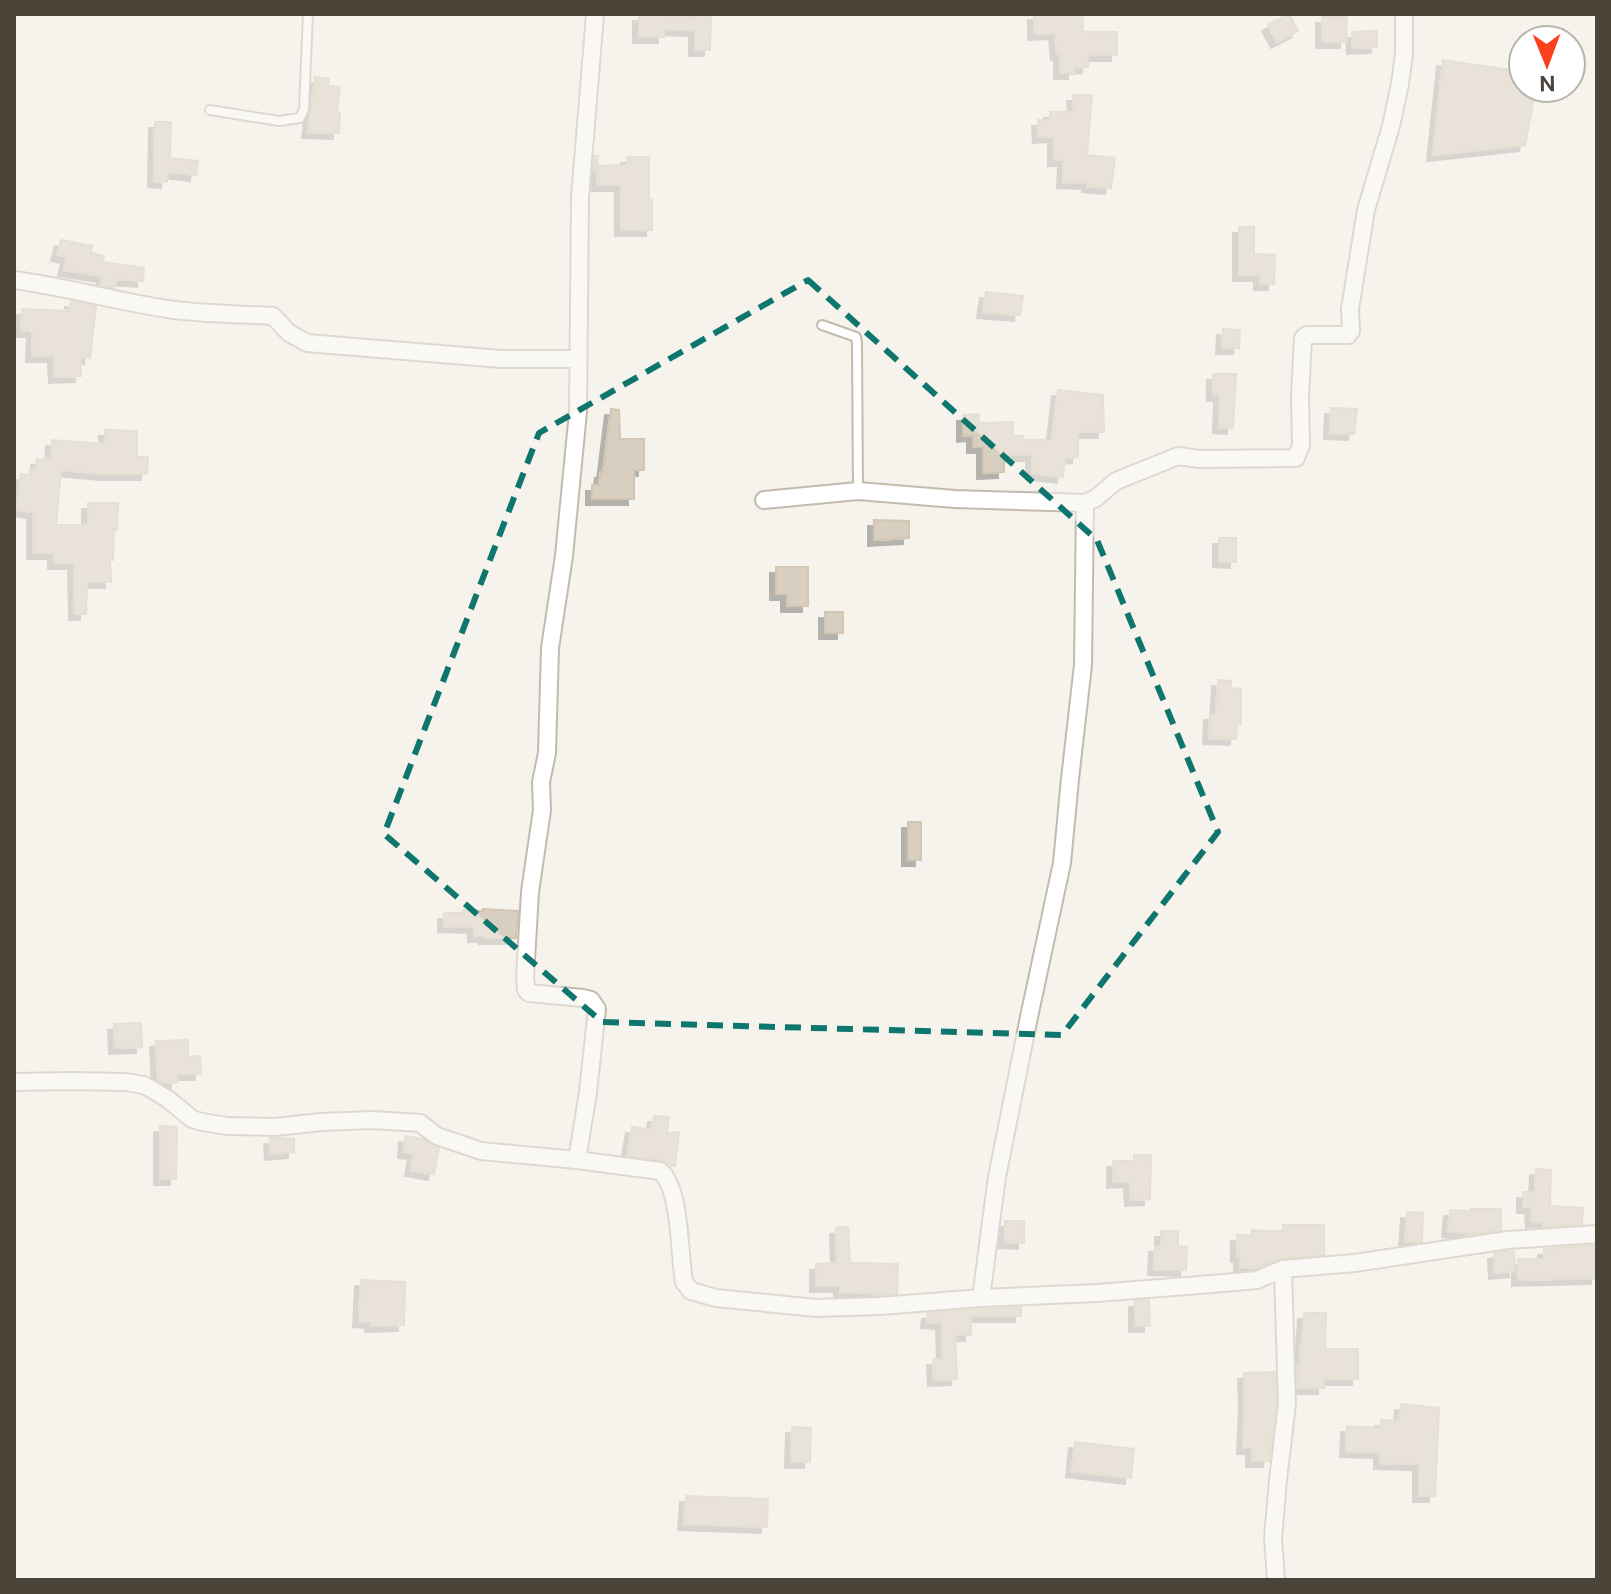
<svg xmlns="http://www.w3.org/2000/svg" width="1611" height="1594" viewBox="0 0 1611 1594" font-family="'DM Sans',sans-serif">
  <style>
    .building { fill: #d8cfc1; stroke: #d3c7b4; stroke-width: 2; filter: url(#shadow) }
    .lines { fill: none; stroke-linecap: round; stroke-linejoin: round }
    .lane-casing { stroke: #c2bbae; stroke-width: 12 }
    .street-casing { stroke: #c2bbae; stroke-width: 20 }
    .lane { stroke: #fff; stroke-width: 8 }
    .street { stroke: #fff; stroke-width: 16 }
    .marked { fill: none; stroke: #0f766e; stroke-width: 6; stroke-dasharray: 16 10; stroke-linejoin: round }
  </style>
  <defs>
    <filter id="shadow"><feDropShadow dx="-6" dy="6" stdDeviation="0" flood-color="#0004"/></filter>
  </defs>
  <rect width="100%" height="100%" fill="#f6f3ec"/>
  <g class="building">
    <polygon points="695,14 711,14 710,50 695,50 695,30 664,29 664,37 639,37 639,15 695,17"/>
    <polygon points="1034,14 1083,14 1083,32 1117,32 1117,55 1088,55 1088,67 1074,68 1074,73 1060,73 1060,53 1057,54 1055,33 1034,34"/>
    <polygon points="1289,14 1298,31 1277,42 1268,25"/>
    <polygon points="1322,17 1347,17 1346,42 1322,42"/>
    <polygon points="1377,31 1377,47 1353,48 1352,32"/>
    <polygon points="1443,60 1523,72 1523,88 1536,88 1525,145 1433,155"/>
    <polygon points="315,77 329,79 328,86 340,87 337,113 340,113 339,133 308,132"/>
    <polygon points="1073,95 1092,95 1087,155 1115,158 1111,188 1088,186 1089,183 1063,182 1064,160 1054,160 1054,136 1039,137 1038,120 1050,120 1050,112 1074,112"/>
    <polygon points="155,122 171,122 170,158 198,161 196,175 168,172 167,182 154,181"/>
    <polygon points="594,156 598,156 597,166 627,165 627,157 649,157 649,200 652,200 652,230 621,230 621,185 598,185 597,169 593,170"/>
    <polygon points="1239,227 1254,227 1254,254 1275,255 1274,284 1260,284 1260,275 1239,275"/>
    <polygon points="61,240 92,246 91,253 104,256 103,262 144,268 143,281 116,279 114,288 101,285 103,276 64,270 67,257 57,255"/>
    <polygon points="986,292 1023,296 1020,315 983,312"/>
    <polygon points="71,301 96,306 90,358 80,357 81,376 55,377 54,356 32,356 33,331 21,331 22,309 70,311"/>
    <polygon points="1223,329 1240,330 1239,348 1222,348"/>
    <polygon points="1213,374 1236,374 1233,428 1219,427 1220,395 1213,395"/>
    <polygon points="1058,390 1103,395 1104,432 1078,432 1078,457 1065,458 1063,477 1032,473 1032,455 1004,455 1004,472 983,473 983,447 973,447 973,435 963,436 963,415 979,414 979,423 1013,422 1013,436 1023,436 1022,440 1052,440"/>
    <polygon points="1331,408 1357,409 1354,434 1330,433"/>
    <polygon points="611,409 619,410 620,439 644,439 644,470 634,470 634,499 592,499 592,485 599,485 601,472 603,473"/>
    <polygon points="105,430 137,431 137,457 148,457 147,474 106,474 61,470 56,525 88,525 88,503 118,503 117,530 114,529 113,560 110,560 111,582 87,582 86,614 75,614 74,563 54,563 54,553 33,553 33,512 17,510 21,474 31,475 31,469 36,470 37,459 51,460 52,440 105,444"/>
    <polygon points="874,520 909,521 909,538 874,540"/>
    <polygon points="1219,538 1236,538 1236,562 1219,561"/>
    <polygon points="776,567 808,567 808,606 787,606 787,594 776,594"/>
    <rect x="825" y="612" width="18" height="21"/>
    <polygon points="1218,680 1231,681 1230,688 1241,689 1241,724 1237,723 1236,739 1209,738 1210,714 1216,714"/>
    <rect x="908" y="822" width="13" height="38"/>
    <polygon points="483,909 518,911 516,938 485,938 485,936 474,936 474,927 444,926 444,913 463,913 463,910 483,911"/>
    <polygon points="141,1023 142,1047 115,1048 114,1024"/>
    <polygon points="188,1040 188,1057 200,1056 201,1074 176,1074 177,1082 162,1083 158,1080 156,1041"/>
    <polygon points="654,1116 669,1117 667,1133 679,1132 675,1166 670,1166 661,1160 627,1156 632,1127 652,1130"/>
    <polygon points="160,1126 177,1127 176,1179 160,1179"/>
    <polygon points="405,1136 423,1139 439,1148 434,1174 411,1170 414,1153 404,1152"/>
    <polygon points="270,1138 294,1139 294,1152 271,1154"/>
    <polygon points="1134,1155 1151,1155 1150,1199 1131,1200 1130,1181 1113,1182 1113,1161 1134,1161"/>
    <polygon points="1536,1169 1551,1170 1550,1206 1583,1208 1582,1224 1543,1227 1543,1221 1532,1222 1531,1207 1523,1207 1523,1192 1535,1192"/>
    <polygon points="1471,1209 1501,1209 1501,1230 1466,1235 1466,1233 1448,1231 1450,1210 1471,1211"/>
    <polygon points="1407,1212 1423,1213 1422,1242 1405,1242"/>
    <polygon points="1005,1221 1024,1221 1024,1243 1005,1242"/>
    <polygon points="1283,1225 1324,1225 1324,1255 1282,1258 1259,1267 1240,1268 1240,1256 1237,1256 1237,1235 1252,1235 1252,1230 1283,1232"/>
    <polygon points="848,1227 850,1263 898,1264 897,1294 872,1295 872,1292 840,1293 840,1286 816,1286 816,1264 837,1263 836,1228"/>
    <polygon points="1161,1231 1178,1231 1178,1246 1187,1247 1186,1270 1154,1269 1155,1246 1161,1246"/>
    <polygon points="1597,1245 1597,1278 1518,1280 1518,1259 1544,1259 1544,1249"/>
    <polygon points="1514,1251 1515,1271 1495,1273 1494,1253"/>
    <polygon points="361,1280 405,1282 404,1325 371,1326 371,1322 359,1321"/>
    <polygon points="1149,1300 1150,1326 1135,1326 1135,1301"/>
    <polygon points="1021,1307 1021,1316 971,1316 971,1335 955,1335 957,1379 934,1380 933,1359 943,1359 942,1323 927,1322 928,1313"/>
    <polygon points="1304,1313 1326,1313 1325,1349 1358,1349 1358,1379 1324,1379 1324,1388 1298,1388 1297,1366 1301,1366 1300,1344 1302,1344"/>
    <polygon points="1275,1372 1276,1404 1269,1461 1252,1461 1252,1448 1243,1448 1245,1401 1244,1373"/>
    <polygon points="1401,1404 1439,1408 1435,1496 1419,1496 1419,1464 1380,1463 1380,1452 1346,1451 1347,1426 1381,1428 1381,1420 1399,1421"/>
    <polygon points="792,1427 811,1428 810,1462 791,1462"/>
    <polygon points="1075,1442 1134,1449 1131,1478 1072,1471"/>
    <polygon points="686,1496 768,1499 767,1527 684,1524"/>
  </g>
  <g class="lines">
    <defs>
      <g id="lane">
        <polyline points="210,110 279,121 300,118 304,109 308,14"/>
        <polyline points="822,325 856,337 857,343 858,491"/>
      </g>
      <g id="street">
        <path d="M14,280C66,287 116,301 167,309C202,314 237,314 273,316L289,333L307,343L501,359H578"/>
        <polyline points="764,500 858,491 955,499 1085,503"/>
        <path d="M14,1082L71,1081L126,1082L144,1085L153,1090L169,1100L192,1119L202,1122L227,1126L275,1127L321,1122L373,1120L420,1123L437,1136L481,1151L577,1160L660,1171C681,1188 679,1254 684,1282L691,1291L716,1298L816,1308L880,1306L981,1298L1097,1293L1212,1284L1257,1280L1283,1269L1287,1404L1278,1480L1273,1538L1276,1580"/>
        <polyline points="577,1160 588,1092 597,1009 591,1000 583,998 529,993 526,990 525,977 530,892 542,810 541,782 547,753 550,648 564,556 578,412 580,198 595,14"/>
        <polyline points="1283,1269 1355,1263 1508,1240 1597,1234"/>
        <polyline points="981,1298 997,1177 1029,1017 1062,863 1070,779 1083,665 1085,503 1096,498 1116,481 1178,456 1200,459 1296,458 1301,445 1300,396 1303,338 1307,335 1348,335 1351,331 1350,309 1366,210 1391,126 1400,84 1404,54 1404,14"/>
      </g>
    </defs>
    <use href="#lane" class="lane-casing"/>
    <use href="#street" class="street-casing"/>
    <use href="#lane" class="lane"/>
    <use href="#street" class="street"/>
  </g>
  <path d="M0 0H1611V1594H0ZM808,280L1097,540L1218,832L1062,1035L602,1022L384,834L539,433Z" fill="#f6f3ec" fill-opacity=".55" fill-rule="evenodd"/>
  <path class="marked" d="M808,280L1097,540L1218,832L1062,1035L602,1022L384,834L539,433Z"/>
  <rect width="1611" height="1594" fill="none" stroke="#4b4439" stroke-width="32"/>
  <g transform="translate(1547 64) rotate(179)"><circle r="38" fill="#ffffff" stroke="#b7b4b0" stroke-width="2"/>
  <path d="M0-6L14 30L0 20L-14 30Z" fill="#fc3f1d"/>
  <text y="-12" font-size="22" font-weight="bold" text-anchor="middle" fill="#4b4439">N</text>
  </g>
</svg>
